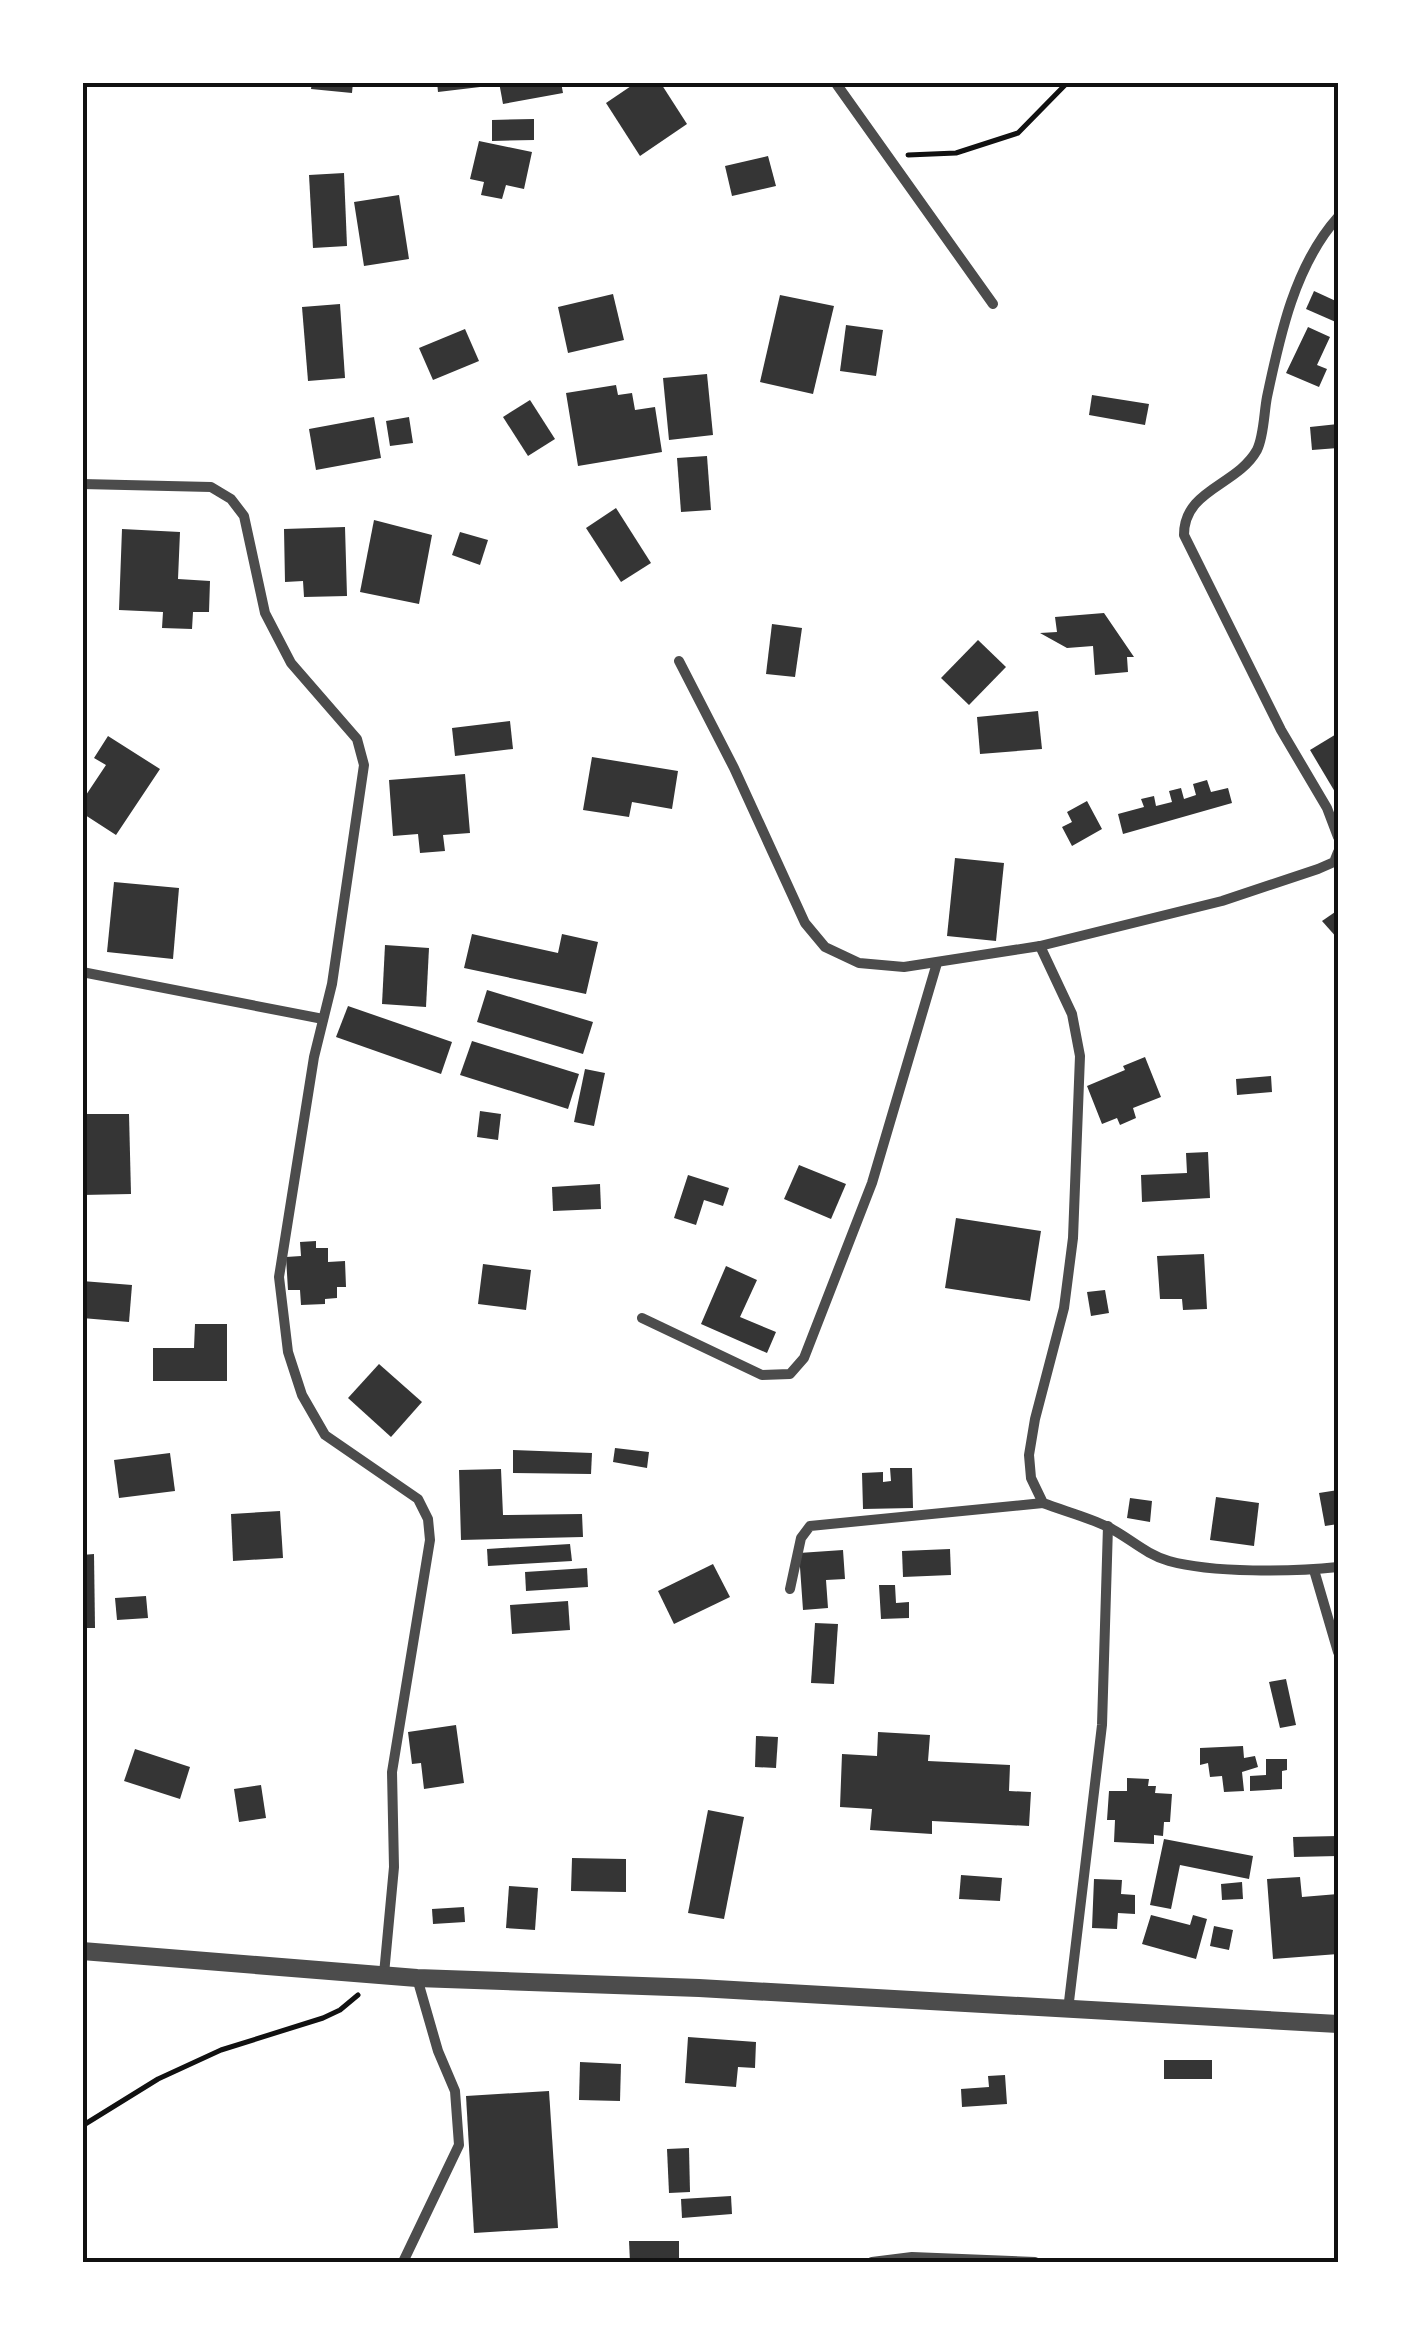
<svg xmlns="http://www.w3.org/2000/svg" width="1421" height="2345" viewBox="0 0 1421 2345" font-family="Mulish,sans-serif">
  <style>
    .building { fill: #353535 }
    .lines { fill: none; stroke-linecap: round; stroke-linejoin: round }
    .path { stroke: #111; stroke-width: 5 }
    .minor { stroke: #4c4c4c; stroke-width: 10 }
    .tertiary { stroke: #4c4c4c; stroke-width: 18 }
    .neatline { fill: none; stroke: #111; stroke-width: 4 }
  </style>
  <rect width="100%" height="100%" fill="#fff"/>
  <g class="building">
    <polygon points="312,82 353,82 352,93 311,89"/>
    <polygon points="437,82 480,82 480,87 438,92"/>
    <polygon points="499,82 561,82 563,93 503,104"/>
    <polygon points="637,82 660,82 687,124 640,156 606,103"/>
    <polygon points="534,119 534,140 492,141 492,120"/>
    <polygon points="479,141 532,152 524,189 506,185 502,199 481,195 484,182 470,179"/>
    <polygon points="768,156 776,186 732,196 725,166"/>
    <polygon points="344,173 347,246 313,248 309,175"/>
    <polygon points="399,195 409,259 364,266 354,202"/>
    <polygon points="1314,291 1338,302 1338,323 1306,309"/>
    <polygon points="613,294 624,340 568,353 558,307"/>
    <polygon points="780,295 834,306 813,394 760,382"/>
    <polygon points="340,304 345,378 308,381 302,307"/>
    <polygon points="846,325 883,330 876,376 840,371"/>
    <polygon points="1308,327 1330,337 1317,365 1327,369 1319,387 1286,373"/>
    <polygon points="465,329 479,361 433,380 419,348"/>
    <polygon points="707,374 713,435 669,440 663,378"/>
    <polygon points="616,385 618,395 632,393 635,410 655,407 662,452 578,466 566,393"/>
    <polygon points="1092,395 1149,404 1145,425 1089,415"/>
    <polygon points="530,400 555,439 528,456 503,417"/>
    <polygon points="374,417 381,458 316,470 309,429"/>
    <polygon points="409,417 413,443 390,446 386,421"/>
    <polygon points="1338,424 1338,448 1312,450 1310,427"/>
    <polygon points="707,456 711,510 681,512 677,458"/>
    <polygon points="616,508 651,563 621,582 586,528"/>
    <polygon points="374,520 432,535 419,604 360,592"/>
    <polygon points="345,527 347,596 304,597 303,581 285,582 284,529"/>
    <polygon points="122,529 180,532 178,579 210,581 209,612 193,612 192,629 162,628 163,612 119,610"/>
    <polygon points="460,532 488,540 480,565 452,555"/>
    <polygon points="1104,613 1134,657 1127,657 1128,672 1095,675 1093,646 1067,648 1040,633 1057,632 1055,617"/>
    <polygon points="772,624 802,628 795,677 766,674"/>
    <polygon points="978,640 1006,667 969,705 941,678"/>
    <polygon points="1038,711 1042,749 980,754 977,717"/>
    <polygon points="510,721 513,749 455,756 452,728"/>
    <polygon points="1338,733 1338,797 1310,750"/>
    <polygon points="108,736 160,769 116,835 82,813 82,801 106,765 94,758"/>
    <polygon points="592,757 678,771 672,809 632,802 629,817 583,810"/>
    <polygon points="465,774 470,833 443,835 445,851 420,853 418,834 393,836 389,780"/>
    <polygon points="1207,780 1211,792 1228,788 1232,803 1123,834 1118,814 1144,807 1141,799 1154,796 1156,806 1172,802 1169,791 1181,788 1184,799 1196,795 1193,784"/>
    <polygon points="1087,801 1102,829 1072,846 1062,827 1072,822 1067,812"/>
    <polygon points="955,858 1004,863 996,941 947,936"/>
    <polygon points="114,882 179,888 173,959 107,952"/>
    <polygon points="1338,910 1338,939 1322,921"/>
    <polygon points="472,934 558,953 562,934 598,942 586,994 464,968"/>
    <polygon points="385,945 429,948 426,1007 382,1004"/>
    <polygon points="487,990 593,1022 583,1054 477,1022"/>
    <polygon points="348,1006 452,1042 441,1074 336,1037"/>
    <polygon points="472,1041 579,1074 568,1109 460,1075"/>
    <polygon points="1145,1057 1161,1097 1133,1108 1136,1118 1120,1125 1117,1118 1102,1124 1087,1086 1125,1070 1123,1066"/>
    <polygon points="585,1069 605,1073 594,1126 574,1122"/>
    <polygon points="1271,1076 1272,1092 1237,1095 1236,1079"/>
    <polygon points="480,1111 501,1114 498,1140 477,1137"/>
    <polygon points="82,1114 129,1114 131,1194 82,1195"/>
    <polygon points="1208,1152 1210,1198 1142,1202 1141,1175 1187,1173 1186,1153"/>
    <polygon points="799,1165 846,1184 831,1219 784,1199"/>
    <polygon points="688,1175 729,1188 723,1206 704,1200 696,1225 674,1218"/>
    <polygon points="600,1184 601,1209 553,1211 552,1187"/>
    <polygon points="956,1218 1041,1231 1030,1301 945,1288"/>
    <polygon points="316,1241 316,1248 328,1248 328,1262 345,1261 346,1287 337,1287 337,1298 325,1299 325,1304 301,1305 300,1290 288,1290 286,1257 301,1256 300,1242"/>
    <polygon points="1204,1254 1207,1309 1183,1310 1182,1299 1160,1299 1157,1256"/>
    <polygon points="483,1264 531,1270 526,1310 478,1304"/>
    <polygon points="726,1266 757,1280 740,1317 776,1332 767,1353 701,1324"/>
    <polygon points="82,1281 132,1285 129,1322 82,1318"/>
    <polygon points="1105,1290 1109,1313 1091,1316 1087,1292"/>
    <polygon points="195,1324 227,1324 227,1381 153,1381 153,1348 194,1348"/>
    <polygon points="379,1364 422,1402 391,1437 348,1398"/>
    <polygon points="615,1448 649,1452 647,1468 613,1462"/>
    <polygon points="513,1450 592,1453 591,1474 513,1473"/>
    <polygon points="170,1453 175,1491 119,1498 114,1460"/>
    <polygon points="890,1468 912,1468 913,1508 863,1509 862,1473 883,1472 883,1482 891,1481"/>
    <polygon points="501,1469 503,1515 582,1514 583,1537 461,1540 459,1470"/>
    <polygon points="1338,1490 1338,1524 1325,1526 1319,1493"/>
    <polygon points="1216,1497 1259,1503 1254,1546 1210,1540"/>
    <polygon points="1130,1498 1152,1501 1150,1522 1127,1518"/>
    <polygon points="280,1511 283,1558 233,1561 231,1514"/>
    <polygon points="570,1544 572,1561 488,1566 487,1549"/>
    <polygon points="950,1549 951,1575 903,1577 902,1551"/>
    <polygon points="843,1550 845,1579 826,1580 828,1608 803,1610 799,1553"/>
    <polygon points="94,1554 95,1628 82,1628 82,1555"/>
    <polygon points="713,1564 730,1597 674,1624 658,1591"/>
    <polygon points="587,1568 588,1587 526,1591 525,1572"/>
    <polygon points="879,1585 895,1585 896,1603 909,1602 909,1618 881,1619"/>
    <polygon points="146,1596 148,1618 117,1620 115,1598"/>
    <polygon points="568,1601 570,1630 512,1634 510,1605"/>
    <polygon points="815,1623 838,1624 834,1684 811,1683"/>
    <polygon points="1286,1679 1296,1725 1280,1728 1269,1682"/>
    <polygon points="456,1725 464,1783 424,1789 421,1763 412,1764 408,1732"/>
    <polygon points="878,1732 930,1735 928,1761 1010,1765 1009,1791 1031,1792 1029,1826 932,1821 932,1834 870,1830 872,1809 840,1807 842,1754 877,1756"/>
    <polygon points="756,1736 778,1737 776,1768 755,1767"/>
    <polygon points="1243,1746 1244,1758 1255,1756 1258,1767 1242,1772 1244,1791 1224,1792 1222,1776 1210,1777 1208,1763 1200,1765 1200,1748"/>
    <polygon points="135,1749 190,1767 180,1799 124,1781"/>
    <polygon points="1266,1759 1287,1759 1287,1770 1282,1771 1282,1789 1250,1791 1250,1776 1266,1775"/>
    <polygon points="1127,1778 1149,1779 1148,1786 1156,1786 1155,1793 1172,1794 1170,1822 1164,1822 1163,1836 1154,1835 1154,1844 1114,1842 1115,1820 1107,1820 1109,1791 1127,1791"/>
    <polygon points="261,1785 266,1818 239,1822 234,1789"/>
    <polygon points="708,1810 744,1817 724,1919 688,1913"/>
    <polygon points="1338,1836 1338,1856 1294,1857 1293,1837"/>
    <polygon points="1164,1839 1253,1856 1249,1879 1180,1865 1171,1909 1150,1905"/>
    <polygon points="572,1858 626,1859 626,1892 571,1891"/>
    <polygon points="961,1875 1002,1878 1000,1901 959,1899"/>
    <polygon points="1300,1877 1302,1897 1338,1894 1338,1954 1273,1959 1267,1879"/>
    <polygon points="1094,1879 1122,1880 1121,1894 1135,1895 1135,1914 1118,1913 1117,1929 1092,1928"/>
    <polygon points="1242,1882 1243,1899 1222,1900 1221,1884"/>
    <polygon points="509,1886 538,1888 535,1930 506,1928"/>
    <polygon points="464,1907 465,1922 433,1924 432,1909"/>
    <polygon points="1151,1915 1190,1925 1193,1915 1207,1919 1196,1959 1142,1944"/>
    <polygon points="1214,1926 1233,1930 1229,1950 1210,1946"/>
    <polygon points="688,2037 756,2042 755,2068 738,2067 736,2087 685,2083"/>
    <rect x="1164" y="2060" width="48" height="19"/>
    <polygon points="580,2062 621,2064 620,2101 579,2100"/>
    <polygon points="1005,2075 1007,2104 962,2107 961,2089 989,2087 988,2076"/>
    <polygon points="549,2091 558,2228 474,2233 466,2096"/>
    <polygon points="689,2148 690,2192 669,2193 667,2149"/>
    <polygon points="731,2196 732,2214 682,2218 681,2199"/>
    <polygon points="629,2241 679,2241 679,2262 630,2262"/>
  </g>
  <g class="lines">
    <g class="path">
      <polyline points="908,155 956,153 1018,133 1068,82"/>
      <polyline points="82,2126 158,2079 221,2050 323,2018 340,2010 358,1995"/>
    </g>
    <g class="minor">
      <polyline points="835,82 993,304"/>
      <path d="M1338,217C1295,265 1280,335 1267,397C1264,412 1264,436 1257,450C1237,486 1184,489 1184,535L1281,730L1327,808L1338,837"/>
      <polyline points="82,484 211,487 231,499 244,516 265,613 291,663 357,739 364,765 332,984 314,1057 279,1277 288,1352 302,1395 325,1435 418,1499 428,1519 430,1540 392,1772 394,1867 384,1974"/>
      <polyline points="679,661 734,768 805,923 825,947 859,963 904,967 1040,946 1222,901 1318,869 1334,862 1338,852"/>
      <path d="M1040,946L1072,1014L1080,1056L1073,1238L1064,1308L1035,1419L1029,1455L1031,1478L1043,1503C1064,1511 1088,1517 1108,1527C1130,1538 1145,1554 1169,1561C1212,1573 1293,1572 1338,1567"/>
      <polyline points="82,972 323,1019"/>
      <polyline points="642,1318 762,1375 790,1374 804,1358 872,1183 937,963"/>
      <polyline points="1314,1570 1338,1652"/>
      <polyline points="790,1589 801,1538 810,1526 1043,1503"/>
      <polyline points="1068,2010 1102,1725 1108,1526"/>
      <polyline points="403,2262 459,2145 455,2091 438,2051 417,1978"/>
      <polyline points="872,2262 912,2257 1035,2262"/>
    </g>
    <polyline class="tertiary" points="82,1951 417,1978 699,1988 1338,2024"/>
  </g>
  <rect width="1421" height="2345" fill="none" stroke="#ffffff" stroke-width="170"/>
  <rect x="85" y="85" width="1251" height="2175" class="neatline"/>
</svg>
